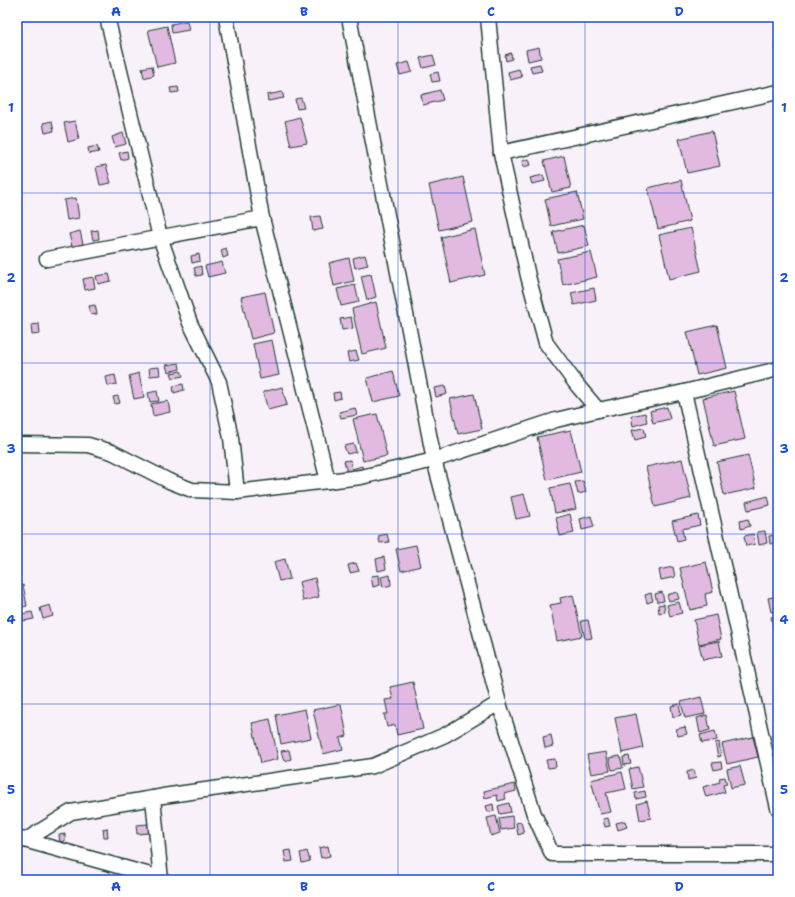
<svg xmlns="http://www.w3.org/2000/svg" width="795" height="897" viewBox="0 0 795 897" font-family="'Shantell Sans',sans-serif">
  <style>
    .building { fill: #e2bae1; stroke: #1f3d34 }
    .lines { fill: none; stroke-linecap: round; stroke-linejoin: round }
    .minor-casing { stroke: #1f3d34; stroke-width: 17 }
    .minor { stroke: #fff; stroke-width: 14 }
    .grid { fill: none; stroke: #1d4ed8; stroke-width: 1; stroke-opacity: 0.55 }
    .neatline { fill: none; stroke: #1d4ed8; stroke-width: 1.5 }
    .grid-label { font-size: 13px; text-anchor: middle; font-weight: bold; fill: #1d4ed8 }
  </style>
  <rect width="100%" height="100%" fill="#f9f1f9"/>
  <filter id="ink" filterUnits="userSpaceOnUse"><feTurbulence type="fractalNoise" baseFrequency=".025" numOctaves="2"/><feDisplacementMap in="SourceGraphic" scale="8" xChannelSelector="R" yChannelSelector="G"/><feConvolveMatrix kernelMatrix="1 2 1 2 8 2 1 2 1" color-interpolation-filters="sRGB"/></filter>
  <g filter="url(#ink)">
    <g class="building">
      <polygon points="187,21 189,30 172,33 171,24"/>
      <polygon points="167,26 175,63 157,67 148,30"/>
      <polygon points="778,42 778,51 776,51 775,43"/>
      <polygon points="539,47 541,58 528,61 526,50"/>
      <polygon points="511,53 512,59 506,61 505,55"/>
      <polygon points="433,55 436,65 423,68 420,58"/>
      <polygon points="409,62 412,72 400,75 397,65"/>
      <polygon points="540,64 542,71 532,73 530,66"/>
      <polygon points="152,66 154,75 144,78 142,68"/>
      <polygon points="519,69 522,77 510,80 508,72"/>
      <polygon points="438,72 440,81 432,82 430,74"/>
      <polygon points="178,87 179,92 171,93 170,88"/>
      <polygon points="440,90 443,100 423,105 421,95"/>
      <polygon points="282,92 284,98 268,101 267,95"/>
      <polygon points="301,98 304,108 297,109 295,99"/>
      <polygon points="300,117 307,143 291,146 285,121"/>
      <polygon points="52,121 54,131 45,133 43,123"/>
      <polygon points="75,121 79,139 68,142 64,123"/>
      <polygon points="712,131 720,166 687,173 679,139"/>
      <polygon points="123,133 126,144 115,147 112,137"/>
      <polygon points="97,146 99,152 89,154 88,148"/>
      <polygon points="127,151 128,158 121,160 119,153"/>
      <polygon points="564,156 571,188 552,192 544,161"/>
      <polygon points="529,159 531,165 523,167 522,161"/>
      <polygon points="106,165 111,183 100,185 96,167"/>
      <polygon points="543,175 545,181 532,184 530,178"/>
      <polygon points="463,177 473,222 439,230 429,185"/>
      <polygon points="681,180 690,221 658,229 648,188"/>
      <polygon points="577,192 583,219 551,226 545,199"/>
      <polygon points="76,198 79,218 67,220 64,200"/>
      <polygon points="320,216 323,229 313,231 311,217"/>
      <polygon points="584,225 589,246 558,253 553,232"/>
      <polygon points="691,228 701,271 669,279 659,235"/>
      <polygon points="475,229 485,275 451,283 441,237"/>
      <polygon points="98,230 99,239 93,240 91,231"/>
      <polygon points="80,231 83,244 72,247 69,234"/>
      <polygon points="226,248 228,256 223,258 221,250"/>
      <polygon points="591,252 597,277 563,285 557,259"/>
      <polygon points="199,254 200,261 192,263 191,256"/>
      <polygon points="365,255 368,265 355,268 353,258"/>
      <polygon points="349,258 354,281 334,286 329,263"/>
      <polygon points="222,262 225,273 208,277 205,266"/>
      <polygon points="201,266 202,275 196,276 194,268"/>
      <polygon points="109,274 111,281 98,284 96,276"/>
      <polygon points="371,274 376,297 367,300 361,276"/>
      <polygon points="93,277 95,288 85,290 83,279"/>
      <polygon points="355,285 359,302 341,306 337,289"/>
      <polygon points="594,288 596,300 574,305 571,293"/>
      <polygon points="265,292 274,333 251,339 241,297"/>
      <polygon points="376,302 386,348 362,354 352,309"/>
      <polygon points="95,305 97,314 91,315 89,306"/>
      <polygon points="351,317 353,328 342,330 340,319"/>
      <polygon points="39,324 40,334 32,335 31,325"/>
      <polygon points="717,325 727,368 697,375 687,332"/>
      <polygon points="272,340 279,375 260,379 253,344"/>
      <polygon points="356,351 359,360 349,362 347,353"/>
      <polygon points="179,363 180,369 168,372 166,365"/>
      <polygon points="159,367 160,375 150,376 149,368"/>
      <polygon points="181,371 183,376 173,378 171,373"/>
      <polygon points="393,371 399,396 373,402 367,378"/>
      <polygon points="139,373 144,397 134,399 129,376"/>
      <polygon points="115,375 117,384 108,386 106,377"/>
      <polygon points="183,384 184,390 174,393 173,386"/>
      <polygon points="445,386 447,394 436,397 434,388"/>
      <polygon points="282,387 287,405 268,410 263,392"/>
      <polygon points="157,391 159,401 150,402 148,393"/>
      <polygon points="734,391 745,439 714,446 703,398"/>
      <polygon points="340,392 341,398 334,400 333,393"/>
      <polygon points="474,394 482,429 458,434 450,399"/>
      <polygon points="17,396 21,396 23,407 17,408"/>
      <polygon points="118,396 120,403 115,404 113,397"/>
      <polygon points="168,401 170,412 153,416 151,404"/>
      <polygon points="667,407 670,419 653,423 650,411"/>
      <polygon points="355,408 357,415 341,418 339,412"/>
      <polygon points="645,413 647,422 633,426 631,416"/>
      <polygon points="377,414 387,456 363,461 353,419"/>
      <polygon points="644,428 646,437 635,440 632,430"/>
      <polygon points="571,430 581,472 547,480 537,437"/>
      <polygon points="354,444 356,452 347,454 344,446"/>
      <polygon points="748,455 756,488 724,495 717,462"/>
      <polygon points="682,459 691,498 655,507 646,467"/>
      <polygon points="350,460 352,469 362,466 364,472 348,477 344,461"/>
      <polygon points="583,481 586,492 578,494 575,482"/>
      <polygon points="570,484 576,509 555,513 550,488"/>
      <polygon points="524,494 530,516 516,519 511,497"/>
      <polygon points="768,496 770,505 748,510 746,502"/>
      <polygon points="570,514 574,533 560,536 556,518"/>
      <polygon points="698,515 700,525 682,529 684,539 677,541 672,521"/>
      <polygon points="591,516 594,527 582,530 580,519"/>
      <polygon points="748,519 750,526 741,529 740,521"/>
      <polygon points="765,531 767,543 759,545 757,532"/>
      <polygon points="387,534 389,542 380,543 378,536"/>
      <polygon points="753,534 755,544 746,546 744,536"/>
      <polygon points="776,535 777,543 770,544 769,536"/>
      <polygon points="416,545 421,566 401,571 396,549"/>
      <polygon points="384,557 386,569 378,571 376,559"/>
      <polygon points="285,559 290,579 279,581 274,562"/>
      <polygon points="706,562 713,592 705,594 707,606 690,610 680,568"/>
      <polygon points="356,563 359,571 350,573 348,565"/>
      <polygon points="673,567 675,577 661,580 659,570"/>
      <polygon points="379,575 380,585 373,587 371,576"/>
      <polygon points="390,575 391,585 383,587 381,577"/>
      <polygon points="315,578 319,597 303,601 299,582"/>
      <polygon points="23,585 27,606 17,608 17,586"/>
      <polygon points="662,592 664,601 657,602 655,594"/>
      <polygon points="677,592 679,599 669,601 667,595"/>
      <polygon points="651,593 653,601 647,603 645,595"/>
      <polygon points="573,595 582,636 557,641 550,605 561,603 560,598"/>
      <polygon points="778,596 778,610 771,612 768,598"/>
      <polygon points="679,602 682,613 670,616 667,605"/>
      <polygon points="664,604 665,612 659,613 658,605"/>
      <polygon points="50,605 53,616 43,619 40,608"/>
      <polygon points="32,612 34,619 23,621 22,614"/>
      <polygon points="716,615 721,639 699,644 694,620"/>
      <polygon points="778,615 778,642 777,642 771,617"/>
      <polygon points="588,620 592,638 585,639 581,621"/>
      <polygon points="719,641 722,656 703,660 699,645"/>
      <polygon points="413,682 423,729 397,735 395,725 387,727 384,714 388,714 385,700 393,699 390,687"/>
      <polygon points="701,697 705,714 685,718 681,702"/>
      <polygon points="341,704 347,736 340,738 343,749 323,754 313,710"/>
      <polygon points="679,704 681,715 673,717 671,706"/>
      <polygon points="305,709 311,738 281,744 276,715"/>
      <polygon points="636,714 643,748 622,753 615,718"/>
      <polygon points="707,715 710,730 700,733 697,718"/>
      <polygon points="270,719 278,759 261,763 252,723"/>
      <polygon points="685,727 687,734 678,736 676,729"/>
      <polygon points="715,731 717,740 702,743 700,735"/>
      <polygon points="551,735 553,746 545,748 543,737"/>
      <polygon points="753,737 758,757 727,764 722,744"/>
      <polygon points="719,742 721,756 718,757 715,743"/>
      <polygon points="289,750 291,759 284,761 281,751"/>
      <polygon points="606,752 610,771 591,774 587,755"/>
      <polygon points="620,756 623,768 612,770 609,758"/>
      <polygon points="629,756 631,764 624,765 623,757"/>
      <polygon points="555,759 556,767 548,768 546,760"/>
      <polygon points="721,762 722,768 714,770 712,763"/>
      <polygon points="740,766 745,785 731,788 727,769"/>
      <polygon points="638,767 643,787 633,789 629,769"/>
      <polygon points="694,770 696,778 688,780 687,772"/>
      <polygon points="622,772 626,789 606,793 611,812 600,814 591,780"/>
      <polygon points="725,777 727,784 723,785 725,792 706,797 703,787 720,782 719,778"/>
      <polygon points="515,784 516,791 504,794 506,799 498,801 497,795 485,798 484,791"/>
      <polygon points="645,791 646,797 636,799 635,793"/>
      <polygon points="647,801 651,818 640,820 637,804"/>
      <polygon points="509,803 511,812 500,814 498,806"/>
      <polygon points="493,804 494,811 488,812 486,806"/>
      <polygon points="496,816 500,833 491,836 487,818"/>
      <polygon points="512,816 514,828 501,830 499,818"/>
      <polygon points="608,818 610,826 605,827 603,819"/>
      <polygon points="625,821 627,827 618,830 616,823"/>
      <polygon points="521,822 524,833 518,835 516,823"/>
      <polygon points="148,824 149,833 137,834 136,825"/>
      <polygon points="107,828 108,837 104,837 103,829"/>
      <polygon points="65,834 65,841 60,842 59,835"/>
      <polygon points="328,846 330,856 321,858 319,848"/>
      <polygon points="291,850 293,861 286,862 284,851"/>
      <polygon points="307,851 310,861 302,863 300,853"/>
    </g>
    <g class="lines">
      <defs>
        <g id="minor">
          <polyline points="107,17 160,237 190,323 219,382 231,438 237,492"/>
          <polyline points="226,17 262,218 328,481"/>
          <polyline points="349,17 434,460 499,703 534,814 552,854 778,854"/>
          <polyline points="488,17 501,153 528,276 546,343 577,385 598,410"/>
          <polyline points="501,153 778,92"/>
          <polyline points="47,259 262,218"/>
          <polyline points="684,392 778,808"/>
          <polyline points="17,444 88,445 112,452 169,481 192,490 237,492 361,477 434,460 556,420 598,410 684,392 778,369"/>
          <polyline points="17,838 161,878"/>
          <polyline points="26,840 71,812 153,798"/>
          <polyline points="161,880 153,798 163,796 373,766 445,735 499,703"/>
        </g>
      </defs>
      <use href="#minor" class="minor-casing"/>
      <use href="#minor" class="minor"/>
    </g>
  </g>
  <path class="grid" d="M210,17V880M398,17V880M585,17V880M17,193H778M17,363H778M17,534H778M17,704H778"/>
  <rect width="795" height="897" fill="none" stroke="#fff" stroke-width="44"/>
  <rect x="22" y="22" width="751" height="853" class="neatline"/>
  <g class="grid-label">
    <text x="116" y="16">A</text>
    <text x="304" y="16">B</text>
    <text x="491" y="16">C</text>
    <text x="679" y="16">D</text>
    <text x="11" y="112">1</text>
    <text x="784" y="112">1</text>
    <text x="11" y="282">2</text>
    <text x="784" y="282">2</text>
    <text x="11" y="453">3</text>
    <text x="784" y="453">3</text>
    <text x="11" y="624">4</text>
    <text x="784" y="624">4</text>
    <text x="11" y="794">5</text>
    <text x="784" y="794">5</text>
    <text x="116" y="891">A</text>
    <text x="304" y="891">B</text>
    <text x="491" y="891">C</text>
    <text x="679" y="891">D</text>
  </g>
</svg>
